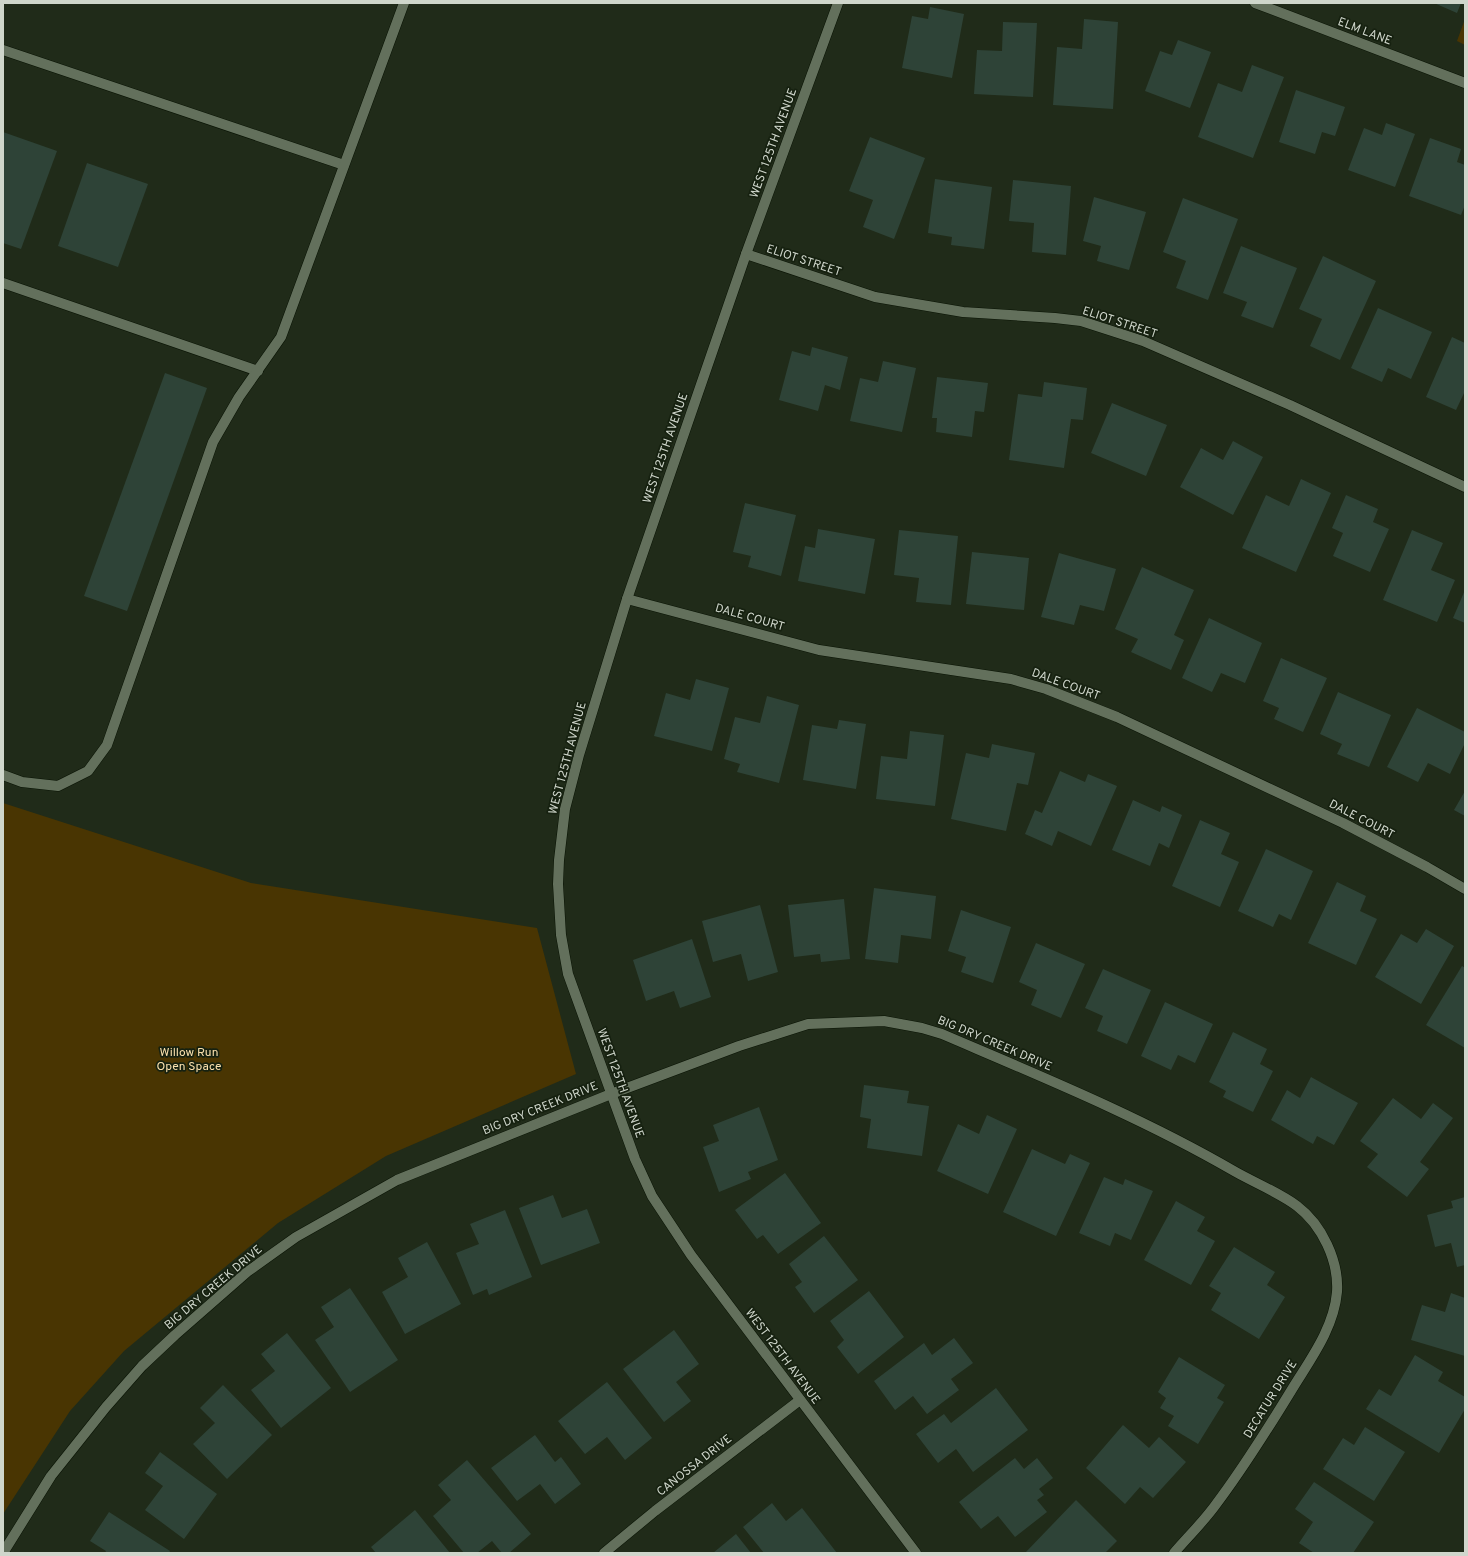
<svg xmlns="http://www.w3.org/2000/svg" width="1468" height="1556" viewBox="0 0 1468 1556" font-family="Overpass,sans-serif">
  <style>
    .green { fill: #493502 }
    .building { fill: #2e4337 }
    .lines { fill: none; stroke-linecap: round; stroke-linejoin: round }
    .lane-casing { stroke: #091304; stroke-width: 11 }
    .street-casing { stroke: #091304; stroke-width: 11 }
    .lane { stroke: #63705c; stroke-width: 10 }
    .street { stroke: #63705c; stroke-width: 10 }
    .labels { text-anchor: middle; stroke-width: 3.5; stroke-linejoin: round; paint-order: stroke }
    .street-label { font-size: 12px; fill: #cfd6cb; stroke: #162110 }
    .park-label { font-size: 12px; fill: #fae0ad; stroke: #162110 }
  </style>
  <rect width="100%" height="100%" fill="#202b19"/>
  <g class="green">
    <polygon points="1465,19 1465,45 1457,41"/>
    <polygon points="3,803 251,883 537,928 576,1074 386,1156 278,1223 124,1351 70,1411 3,1514"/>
  </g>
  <g class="building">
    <polygon points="1434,3 1461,3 1457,13"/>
    <polygon points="930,7 964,14 952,78 902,68 912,16 928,19"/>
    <polygon points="1084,19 1118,22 1113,109 1053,105 1057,47 1082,49"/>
    <polygon points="1003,22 1037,23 1033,97 974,94 977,50 1002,51"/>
    <polygon points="1178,40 1211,52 1190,108 1145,91 1160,51 1172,55"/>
    <polygon points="1252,65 1284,77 1253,158 1198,137 1218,83 1242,92"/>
    <polygon points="1296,90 1345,107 1335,136 1322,132 1315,154 1279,142"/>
    <polygon points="1386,123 1415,134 1395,187 1348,170 1364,128 1382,135"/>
    <polygon points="3,132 57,151 21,249 3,243"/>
    <polygon points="870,137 925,158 894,239 863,227 873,200 849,191"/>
    <polygon points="1430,138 1461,149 1457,162 1465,165 1465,205 1461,215 1409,196"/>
    <polygon points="87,163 148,184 118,267 58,246"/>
    <polygon points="935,179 992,187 984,249 951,245 952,237 928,233"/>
    <polygon points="1013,180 1071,186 1066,255 1032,252 1034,223 1009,221"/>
    <polygon points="1094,197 1146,212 1129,270 1097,261 1101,246 1083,241"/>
    <polygon points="1183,198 1238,219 1208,300 1176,288 1186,261 1163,252"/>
    <polygon points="1241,246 1297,268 1273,328 1241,316 1247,302 1223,293"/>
    <polygon points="1323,256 1376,281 1340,360 1310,346 1322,319 1299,309"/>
    <polygon points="1378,308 1432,332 1411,379 1388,368 1382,382 1351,368"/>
    <polygon points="1452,337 1465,343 1465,391 1456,410 1426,397"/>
    <polygon points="812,347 848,357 840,390 825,385 818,411 779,400 792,351 810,356"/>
    <polygon points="883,361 916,368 902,432 850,421 860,378 878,382"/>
    <polygon points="165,373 207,388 127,611 84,596"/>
    <polygon points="937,377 988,383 984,412 975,411 972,437 936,432 937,418 932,418"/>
    <polygon points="1044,382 1087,388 1083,420 1071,419 1064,468 1009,460 1018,394 1042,397"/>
    <polygon points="1112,403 1167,425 1146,476 1091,453"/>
    <polygon points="1233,441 1263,457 1233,515 1180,487 1201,448 1223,460"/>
    <polygon points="1301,479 1331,493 1296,572 1242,548 1266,495 1289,506"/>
    <polygon points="1346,495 1378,509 1373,522 1389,529 1370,572 1333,556 1343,533 1332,528"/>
    <polygon points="745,503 796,515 781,576 748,567 751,556 733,552"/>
    <polygon points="818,529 875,539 865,594 798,581 805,546 815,548"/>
    <polygon points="899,530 958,536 951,605 916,602 919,578 894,575"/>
    <polygon points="1412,530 1443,543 1431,570 1455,580 1437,622 1383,600"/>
    <polygon points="972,552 1029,558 1024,610 966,604"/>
    <polygon points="1059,553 1116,569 1104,611 1080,605 1074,625 1041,617"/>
    <polygon points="1142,567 1194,590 1174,635 1184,640 1171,670 1131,652 1138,639 1115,629"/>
    <polygon points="1465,590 1465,623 1453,618"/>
    <polygon points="1209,618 1262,643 1245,683 1221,673 1212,692 1182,678"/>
    <polygon points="1281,658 1327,678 1303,732 1274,719 1279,708 1263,701"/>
    <polygon points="696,679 729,688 712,751 654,736 666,693 690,700"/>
    <polygon points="1338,692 1391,715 1369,767 1337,754 1342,744 1320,734"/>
    <polygon points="767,696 799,705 779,783 737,772 740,764 724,759 735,717 760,723"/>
    <polygon points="1417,708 1465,732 1465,743 1450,774 1428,763 1418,782 1387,767"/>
    <polygon points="839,720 866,724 856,789 803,780 812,725 837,729"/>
    <polygon points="910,731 944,735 935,806 876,799 881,756 907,759"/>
    <polygon points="992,744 1035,753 1028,785 1017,783 1006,831 951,819 966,753 989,758"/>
    <polygon points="1060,771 1085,782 1088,774 1117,786 1091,846 1058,831 1052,846 1025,834 1035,810 1042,813"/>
    <polygon points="1465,791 1465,816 1454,810"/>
    <polygon points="1133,800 1160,812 1162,806 1182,815 1169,848 1159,843 1150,866 1112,850"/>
    <polygon points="1200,820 1230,833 1221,854 1239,862 1220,907 1172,886"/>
    <polygon points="1266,849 1313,871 1291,920 1279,914 1273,927 1238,911"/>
    <polygon points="1337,882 1366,896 1360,911 1377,919 1356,965 1308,943"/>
    <polygon points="874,888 936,896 931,939 901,935 898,963 865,959"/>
    <polygon points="844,899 850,959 821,962 820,954 794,957 788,905"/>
    <polygon points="760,905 778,972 748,981 741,954 713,962 702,921"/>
    <polygon points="961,910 1011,927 993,983 961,972 966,957 948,951"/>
    <polygon points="1426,929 1454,946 1421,1004 1375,977 1401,934 1417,943"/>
    <polygon points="692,939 711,997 680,1008 674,991 646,1001 633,960"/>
    <polygon points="1036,943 1085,964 1061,1018 1031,1005 1037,990 1019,982"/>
    <polygon points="1462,966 1465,968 1465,1048 1426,1025"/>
    <polygon points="1103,969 1151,990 1127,1044 1097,1031 1103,1016 1085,1008"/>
    <polygon points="1165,1002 1213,1024 1195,1063 1178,1055 1171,1070 1141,1056"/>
    <polygon points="1233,1032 1267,1049 1260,1064 1273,1071 1253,1112 1223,1097 1226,1091 1209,1082"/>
    <polygon points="1311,1077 1358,1103 1334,1145 1317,1136 1313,1144 1271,1120 1287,1090 1300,1098"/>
    <polygon points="864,1085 909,1091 907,1103 929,1106 922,1156 867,1148 871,1119 860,1117"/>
    <polygon points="1393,1098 1421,1119 1433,1103 1453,1118 1420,1162 1429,1169 1407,1197 1367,1167 1378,1154 1360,1141"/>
    <polygon points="759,1107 778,1160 748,1172 751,1179 719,1192 703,1147 719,1141 713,1125"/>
    <polygon points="987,1115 1017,1129 988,1194 937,1171 958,1124 979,1134"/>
    <polygon points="1032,1149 1065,1164 1070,1154 1090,1163 1056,1236 1003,1212"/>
    <polygon points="785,1173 821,1223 778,1254 763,1235 757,1239 735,1210"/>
    <polygon points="1104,1177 1123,1185 1125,1179 1153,1191 1131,1240 1115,1233 1110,1246 1079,1233"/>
    <polygon points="553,1195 562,1218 587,1209 600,1243 541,1265 519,1208"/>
    <polygon points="1465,1197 1465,1265 1457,1267 1451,1243 1435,1247 1427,1215 1453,1208 1451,1201"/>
    <polygon points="1176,1201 1205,1217 1197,1231 1215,1241 1191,1285 1144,1260"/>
    <polygon points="505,1210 532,1277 489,1295 487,1289 473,1295 456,1253 479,1244 470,1224"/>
    <polygon points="824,1236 858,1280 814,1313 795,1287 802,1282 789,1264"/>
    <polygon points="427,1242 461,1304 405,1334 382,1292 408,1277 398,1258"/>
    <polygon points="1234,1247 1275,1272 1267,1285 1285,1297 1259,1339 1211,1310 1221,1293 1209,1286"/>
    <polygon points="350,1288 398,1360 350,1392 315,1340 334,1327 321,1307"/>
    <polygon points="869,1291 904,1337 858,1374 837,1347 844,1340 830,1321"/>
    <polygon points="1451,1293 1465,1298 1465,1356 1411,1340 1422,1305 1445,1312"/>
    <polygon points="674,1330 699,1364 676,1382 691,1401 664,1422 623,1369"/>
    <polygon points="287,1333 331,1388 281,1428 251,1390 275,1371 261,1354"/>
    <polygon points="954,1338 973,1363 951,1379 959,1390 927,1414 913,1396 895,1410 874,1381 924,1343 932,1355"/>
    <polygon points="1415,1355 1443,1372 1438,1381 1465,1397 1465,1409 1439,1453 1366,1409 1379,1389 1391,1396"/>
    <polygon points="1179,1357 1225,1385 1217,1398 1224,1402 1198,1444 1168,1426 1174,1416 1160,1408 1166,1398 1158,1392"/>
    <polygon points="607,1382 652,1438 625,1460 607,1437 585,1454 558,1421"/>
    <polygon points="223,1385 272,1435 227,1479 193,1444 215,1423 200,1408"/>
    <polygon points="996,1388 1028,1430 973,1472 956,1449 938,1463 916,1434 944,1414 951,1423"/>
    <polygon points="1123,1425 1149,1448 1159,1437 1186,1462 1153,1498 1140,1487 1125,1504 1086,1468"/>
    <polygon points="1365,1427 1405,1452 1374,1501 1323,1469 1343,1438 1354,1445"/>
    <polygon points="535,1435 555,1462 561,1457 581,1484 555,1504 540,1484 517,1501 491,1468"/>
    <polygon points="160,1452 217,1494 184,1539 145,1510 163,1486 145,1473"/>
    <polygon points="1015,1458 1024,1469 1037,1458 1053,1478 1039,1489 1044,1495 1037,1500 1047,1512 1015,1537 998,1516 981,1529 959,1502"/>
    <polygon points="467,1460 531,1534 509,1553 502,1553 492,1541 477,1553 464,1553 433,1516 451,1500 438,1485"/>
    <polygon points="1314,1482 1374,1522 1353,1553 1314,1553 1299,1543 1313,1522 1295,1509"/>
    <polygon points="1076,1500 1117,1541 1105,1553 1025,1553"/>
    <polygon points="772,1503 786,1521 802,1508 837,1553 764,1553 743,1527"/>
    <polygon points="415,1510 450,1553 376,1553 371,1547"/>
    <polygon points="109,1512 170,1551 169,1553 105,1553 106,1551 90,1541"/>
    <polygon points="736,1534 751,1553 713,1553"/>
  </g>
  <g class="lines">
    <defs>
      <g id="lane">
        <polyline points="3,50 344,165"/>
        <polyline points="3,283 258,371"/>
        <polyline points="3,775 22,782 58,786 88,771 107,745 213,442 239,397 281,337 404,3"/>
      </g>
      <g id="street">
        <polyline points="838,3 746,254 627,599 579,755 565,809 559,860 558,884 561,935 568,974 635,1159 652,1196 691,1255 916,1553"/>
        <polyline points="1255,3 1465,83"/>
        <polyline points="746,254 875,297 963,312 1055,318 1081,321 1143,341 1290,405 1465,487"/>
        <polyline points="627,599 819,650 1011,679 1046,689 1117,717 1343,823 1427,867 1465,889"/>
        <path d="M3,1553L51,1476L106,1407L142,1366L175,1335L247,1272L296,1237L397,1180L611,1094L739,1046L808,1024L884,1021L922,1028L942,1034C1040,1076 1141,1117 1234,1171C1253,1182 1280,1193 1297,1206C1322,1225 1339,1261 1337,1292C1334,1327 1312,1357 1294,1386C1269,1427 1243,1469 1214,1507C1202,1523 1187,1538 1174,1553"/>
        <polyline points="604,1553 655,1511 800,1400"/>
      </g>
    </defs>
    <use href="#lane" class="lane-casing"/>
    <use href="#street" class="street-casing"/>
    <use href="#lane" class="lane"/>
    <use href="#street" class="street"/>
  </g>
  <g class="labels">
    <g class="street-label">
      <text transform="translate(1365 31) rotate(21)" y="4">ELM LANE</text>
      <text transform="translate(773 143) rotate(-70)" y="4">WEST 125TH AVENUE</text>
      <text transform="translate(804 260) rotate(18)" y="4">ELIOT STREET</text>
      <text transform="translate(1120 322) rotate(18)" y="4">ELIOT STREET</text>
      <text transform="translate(665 448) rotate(-71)" y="4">WEST 125TH AVENUE</text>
      <text transform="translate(750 617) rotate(16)" y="4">DALE COURT</text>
      <text transform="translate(1066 684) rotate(20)" y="4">DALE COURT</text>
      <text transform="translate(567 758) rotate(-75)" y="4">WEST 125TH AVENUE</text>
      <text transform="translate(1362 819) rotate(27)" y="4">DALE COURT</text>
      <text transform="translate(995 1043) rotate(23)" y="4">BIG DRY CREEK DRIVE</text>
      <text transform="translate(621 1083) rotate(70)" y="4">WEST 125TH AVENUE</text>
      <text transform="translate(540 1108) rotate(-22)" y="4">BIG DRY CREEK DRIVE</text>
      <text transform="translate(213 1287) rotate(-40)" y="4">BIG DRY CREEK DRIVE</text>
      <text transform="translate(783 1356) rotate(53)" y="4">WEST 125TH AVENUE</text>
      <text transform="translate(1270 1399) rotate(-58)" y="4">DECATUR DRIVE</text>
      <text transform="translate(694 1465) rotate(-38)" y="4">CANOSSA DRIVE</text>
    </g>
    <g class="park-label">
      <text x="189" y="1056">Willow Run<tspan x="189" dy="14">Open Space</tspan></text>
    </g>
  </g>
  <rect width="1468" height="1556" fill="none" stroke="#cfd6cb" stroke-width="8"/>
</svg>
